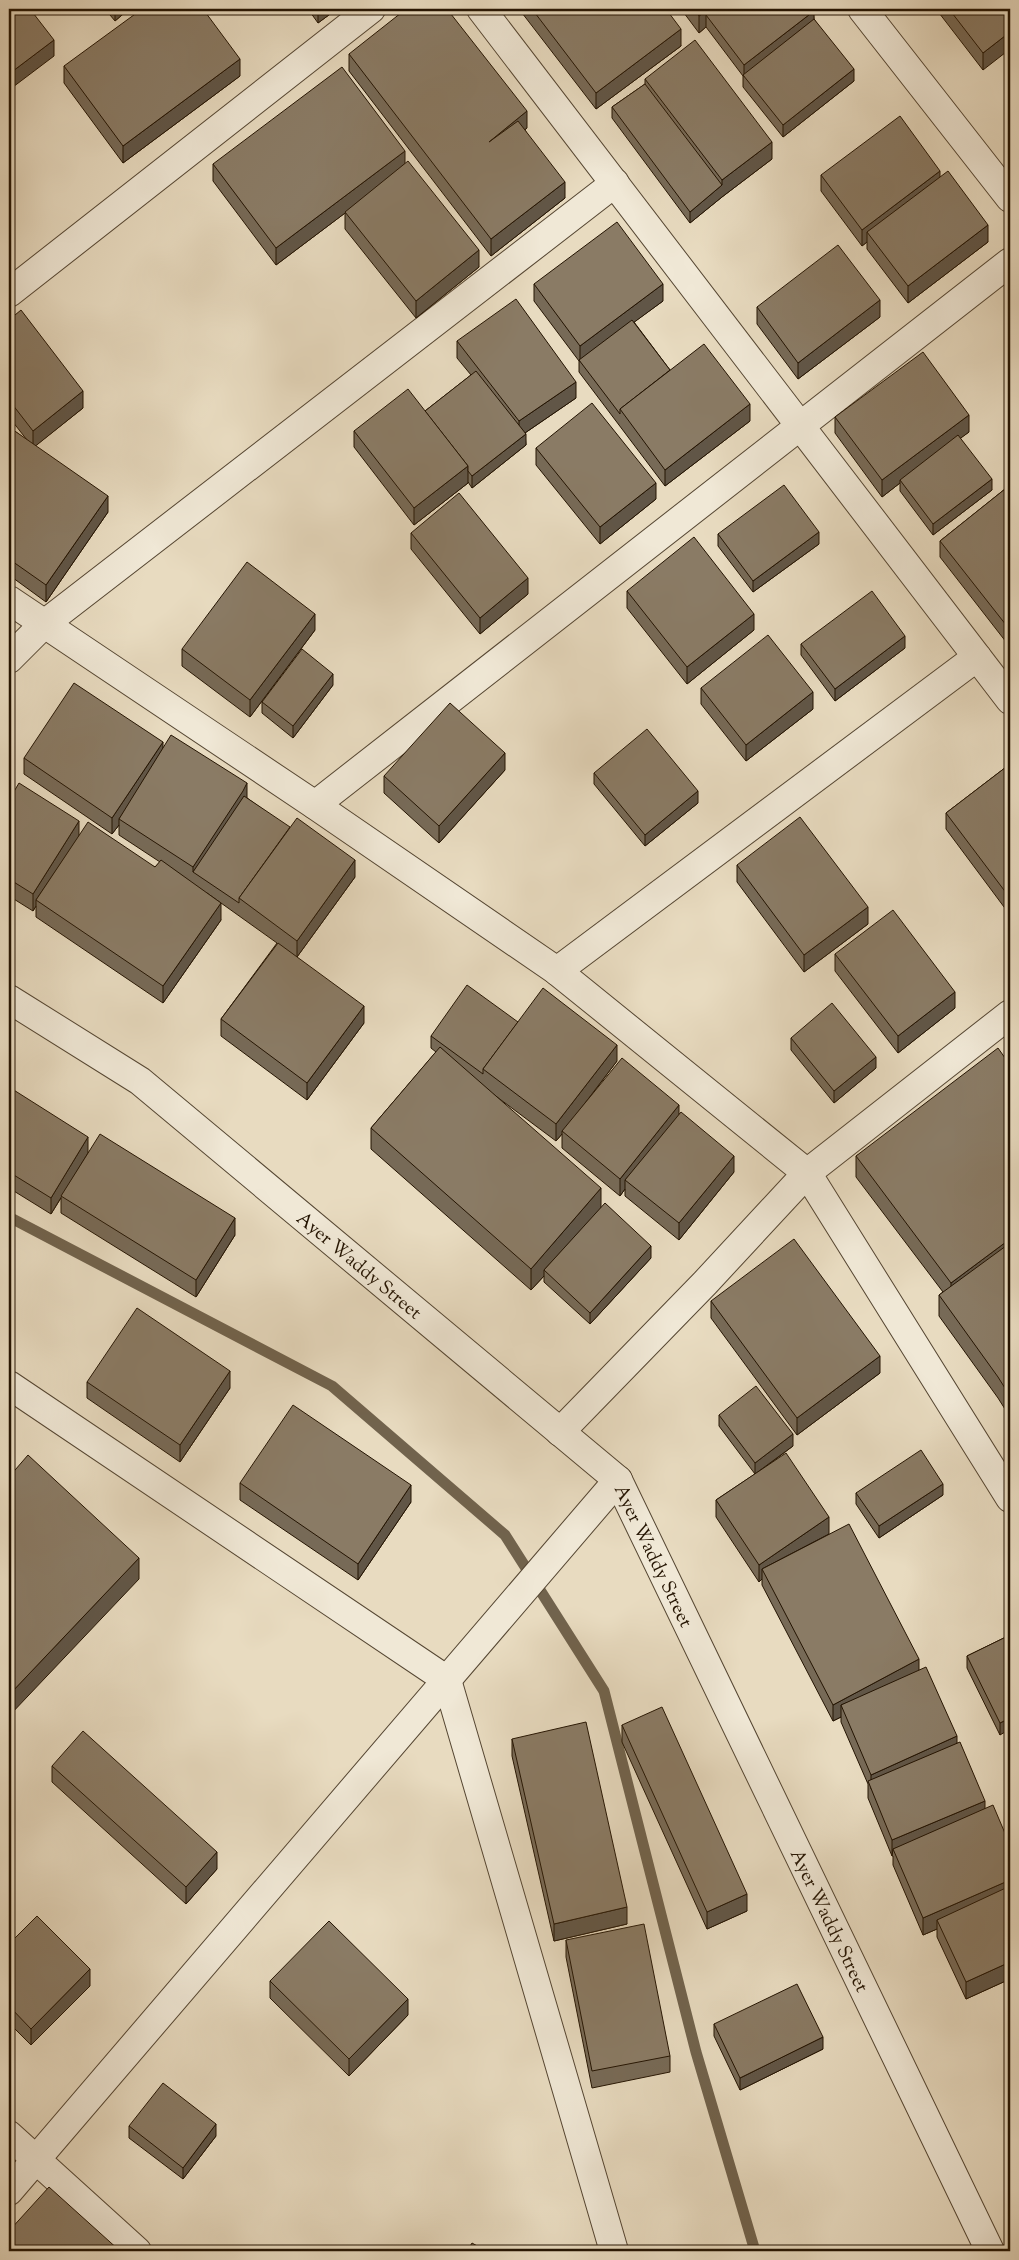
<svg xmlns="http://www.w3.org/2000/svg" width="1019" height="2260" viewBox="0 0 1019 2260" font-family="'Sorts Mill Goudy',serif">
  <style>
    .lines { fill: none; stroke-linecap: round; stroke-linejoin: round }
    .stream { stroke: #71634d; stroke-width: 11 }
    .minor-casing { stroke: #554632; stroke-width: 30 }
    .tertiary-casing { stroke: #554632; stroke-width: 30 }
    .minor { stroke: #f0e8d6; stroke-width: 28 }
    .tertiary { stroke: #f0e8d6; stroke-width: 28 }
    .wall { fill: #776a57; stroke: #241402 }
    .shaded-wall { fill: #615647; stroke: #241402 }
    .building { fill: #8a7b65; stroke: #241402 }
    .labels { text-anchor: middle; stroke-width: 4; stroke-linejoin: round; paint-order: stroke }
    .street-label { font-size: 19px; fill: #241402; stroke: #f0e8d6 }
  </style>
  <rect width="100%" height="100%" fill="#e8dbc0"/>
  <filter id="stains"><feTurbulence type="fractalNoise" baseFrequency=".004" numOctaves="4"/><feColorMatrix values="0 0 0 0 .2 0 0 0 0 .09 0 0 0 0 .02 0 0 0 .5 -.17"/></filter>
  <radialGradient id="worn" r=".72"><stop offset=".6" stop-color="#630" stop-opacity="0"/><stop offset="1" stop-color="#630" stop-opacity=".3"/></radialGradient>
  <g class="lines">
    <polyline class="stream" points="9,1217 332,1386 505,1535 604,1691 696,2052 755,2251"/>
    <defs>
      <g id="minor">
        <polyline points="481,9 1010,700"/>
        <polyline points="862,9 1010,198"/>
        <polyline points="9,293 371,9"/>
        <polyline points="9,600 315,805 557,971 807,1173 1010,1498"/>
        <polyline points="9,659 43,625 615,183"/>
        <polyline points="315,805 1010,262"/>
        <polyline points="557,971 977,657"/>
        <polyline points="9,1385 447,1680 614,2251"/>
        <polyline points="560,1432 705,1283 807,1173 1010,1014"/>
        <polyline points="9,2135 137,2251"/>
        <polyline points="9,2191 618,1480"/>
      </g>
      <g id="tertiary">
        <path id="s1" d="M9,999L140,1081L618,1480L990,2251"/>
      </g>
    </defs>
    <use href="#minor" class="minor-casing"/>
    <use href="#tertiary" class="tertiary-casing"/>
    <use href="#minor" class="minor"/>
    <use href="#tertiary" class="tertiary"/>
  </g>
  <g class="wall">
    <polygon points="105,9 129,9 115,21"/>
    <polygon points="308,9 337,9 318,23"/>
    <polygon points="519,9 666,9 681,46 596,109"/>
    <polygon points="681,9 813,9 814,19 854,81 783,137 743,87 743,76 706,27 699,33"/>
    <polygon points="936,9 1010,9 983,70"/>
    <polygon points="349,54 527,128 525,130 565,198 491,256 349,71"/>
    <polygon points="64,66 240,76 123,163 64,83"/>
    <polygon points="645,79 772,159 722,197 690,223 612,118 612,107 645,84"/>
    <polygon points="213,164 405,164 479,267 416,318 345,229 345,213 276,265 213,181"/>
    <polygon points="821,175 940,177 988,242 908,303 867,249 867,242 862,246 821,191"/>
    <polygon points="534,284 663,301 634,322 670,370 750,421 665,486 579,372 579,361 534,301"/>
    <polygon points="757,307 880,317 798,379 757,324"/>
    <polygon points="9,320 83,408 35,446 108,512 46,602 9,575 9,427 27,440 9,417"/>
    <polygon points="457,341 576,398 525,433 526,445 472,488 468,482 468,483 414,525 354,447 354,431 425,411 471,375 457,358"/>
    <polygon points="835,417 969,432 960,438 992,490 933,535 900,491 900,483 882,497 835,433"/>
    <polygon points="536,448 656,499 600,544 536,465"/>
    <polygon points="1010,485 1010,647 940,557 940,541"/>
    <polygon points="411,533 528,594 480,634 411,549"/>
    <polygon points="718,534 819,544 753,592 718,546"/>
    <polygon points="627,591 754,630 687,684 627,608"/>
    <polygon points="315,630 250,717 182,666 182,649"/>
    <polygon points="801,644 905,648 835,701 801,655"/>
    <polygon points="333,685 293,738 262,713 262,702"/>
    <polygon points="701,688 813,709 746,761 701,704"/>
    <polygon points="163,748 247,798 355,877 297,957 364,1023 307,1100 221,1036 221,1019 277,943 207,893 221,920 163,1003 36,917 36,906 33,911 9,896 9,800 79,835 155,867 160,862 119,835 119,825 112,834 24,774 24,758"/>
    <polygon points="1010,764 1010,915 946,829 946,813"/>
    <polygon points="505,770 439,843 384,793 384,776"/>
    <polygon points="594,773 698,803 645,846 594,784"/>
    <polygon points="737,865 868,924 804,972 737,882"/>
    <polygon points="835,954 955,1008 898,1053 835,971"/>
    <polygon points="518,1022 617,1061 592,1094 679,1113 734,1172 679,1240 625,1196 625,1189 620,1196 562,1148 562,1134 556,1141 493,1094 601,1207 651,1258 590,1324 544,1282 544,1276 531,1290 371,1149 371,1128 436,1052 431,1048 431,1036"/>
    <polygon points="791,1038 876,1068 834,1103 791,1050"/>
    <polygon points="1010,1065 1010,1417 998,1398 939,1316 939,1295 943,1292 856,1177 856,1156"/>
    <polygon points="9,1087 88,1152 235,1235 196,1297 61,1213 61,1198 51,1214 9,1188"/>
    <polygon points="711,1301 880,1373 797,1435 711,1318"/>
    <polygon points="87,1382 230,1388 180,1462 87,1398"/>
    <polygon points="719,1415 793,1446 760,1471 829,1534 919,1670 957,1743 985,1809 1010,1845 1010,1979 966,1999 937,1937 937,1929 923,1935 893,1865 893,1856 892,1856 868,1798 868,1784 841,1722 841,1717 833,1721 762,1585 762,1579 759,1582 716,1517 716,1500 755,1474 719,1426"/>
    <polygon points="240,1483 411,1502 358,1580 240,1500"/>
    <polygon points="856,1493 943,1495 879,1538 856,1504"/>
    <polygon points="1010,1635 1000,1735 967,1668 967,1656"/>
    <polygon points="622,1725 747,1911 707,1929 622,1742"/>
    <polygon points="512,1739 627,1924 554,1941 512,1756"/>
    <polygon points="52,1766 217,1869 186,1904 52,1782"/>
    <polygon points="566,1940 670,2056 670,2072 592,2088 566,1957"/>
    <polygon points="9,1944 90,1986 31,2045 9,2023"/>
    <polygon points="270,1981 408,2015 349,2076 270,1998"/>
    <polygon points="714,2024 823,2049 740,2090 714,2036"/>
    <polygon points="129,2126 216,2136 183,2179 129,2138"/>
  </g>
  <g class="shaded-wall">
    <polygon points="115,9 129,9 115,21"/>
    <polygon points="318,9 337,9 318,23"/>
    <polygon points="708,9 730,9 706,15 706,27 699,33 699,16"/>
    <polygon points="814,11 814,22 744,77 744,65"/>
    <polygon points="681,29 681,46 596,109 596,93"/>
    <polygon points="1010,32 1010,49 983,70 983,53"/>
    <polygon points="54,40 54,56 9,90 9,74"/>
    <polygon points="240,59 240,76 123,163 123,146"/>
    <polygon points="854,69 854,81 783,137 783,125"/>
    <polygon points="527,111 527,128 489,158 489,142"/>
    <polygon points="772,142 772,159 722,197 690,223 690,212 722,185 722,180"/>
    <polygon points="405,151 405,168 276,265 276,248"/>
    <polygon points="940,171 940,188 867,232 867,242 862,246 862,230"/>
    <polygon points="565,182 565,198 491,256 491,239"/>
    <polygon points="988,225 988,242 908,303 908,286"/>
    <polygon points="479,250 479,267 416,318 416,301"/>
    <polygon points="663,284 663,301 580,362 580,346"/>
    <polygon points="880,300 880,317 798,379 798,363"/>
    <polygon points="576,382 576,398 519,437 519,421"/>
    <polygon points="83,391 83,408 33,448 33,431"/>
    <polygon points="750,404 750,421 665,486 665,470"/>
    <polygon points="969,415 969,432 902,482 900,480 900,483 882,497 882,480"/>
    <polygon points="526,434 526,445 472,488 472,476"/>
    <polygon points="468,466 468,483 414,525 414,508"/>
    <polygon points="992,479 992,490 933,535 933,524"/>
    <polygon points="656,483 656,499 600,544 600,527"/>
    <polygon points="108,496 108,512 46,602 46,585"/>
    <polygon points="819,532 819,544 753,592 753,581"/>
    <polygon points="528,578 528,594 480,634 480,618"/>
    <polygon points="315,614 315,630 250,717 250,700"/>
    <polygon points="754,614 754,630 687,684 687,667"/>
    <polygon points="905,636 905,648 835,701 835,689"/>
    <polygon points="333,674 333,685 293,738 293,726"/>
    <polygon points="813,692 813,709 746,761 746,745"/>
    <polygon points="163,742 163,759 119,819 119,825 112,834 112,818"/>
    <polygon points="505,753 505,770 439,843 439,826"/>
    <polygon points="247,783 247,800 193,872 193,867"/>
    <polygon points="698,791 698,803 645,846 645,835"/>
    <polygon points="79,821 79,837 36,900 36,906 33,911 33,894"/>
    <polygon points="355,860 355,877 297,957 297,941"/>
    <polygon points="221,903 221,920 163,1003 163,986"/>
    <polygon points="868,907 868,924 804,972 804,955"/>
    <polygon points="955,992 955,1008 898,1053 898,1036"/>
    <polygon points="364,1006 364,1023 307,1100 307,1083"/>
    <polygon points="617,1045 617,1061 563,1132 562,1131 562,1134 556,1141 556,1124"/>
    <polygon points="876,1057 876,1068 834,1103 834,1091"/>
    <polygon points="679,1105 679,1122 625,1180 625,1189 620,1196 620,1179"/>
    <polygon points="88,1137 88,1153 51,1214 51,1198"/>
    <polygon points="734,1156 734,1172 679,1240 679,1223"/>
    <polygon points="601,1188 601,1209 544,1270 544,1276 531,1290 531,1269"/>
    <polygon points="235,1218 235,1235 196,1297 196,1280"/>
    <polygon points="1010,1239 1010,1260 951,1304 951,1283"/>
    <polygon points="651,1246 651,1258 590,1324 590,1313"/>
    <polygon points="880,1356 880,1373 797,1435 797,1418"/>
    <polygon points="230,1371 230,1388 180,1462 180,1445"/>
    <polygon points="793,1434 793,1446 755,1474 755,1463"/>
    <polygon points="943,1484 943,1495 879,1538 879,1526"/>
    <polygon points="411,1485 411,1502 358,1580 358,1564"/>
    <polygon points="829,1517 829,1534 762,1569 762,1579 759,1582 759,1565"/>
    <polygon points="139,1558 139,1579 9,1716 9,1695"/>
    <polygon points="919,1659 919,1676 841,1705 841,1717 833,1721 833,1705"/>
    <polygon points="1010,1718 1010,1729 1000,1735 1000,1723"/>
    <polygon points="957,1736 957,1753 871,1789 871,1775"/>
    <polygon points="985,1801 985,1817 893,1849 892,1856 892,1840"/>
    <polygon points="217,1852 217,1869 186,1904 186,1887"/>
    <polygon points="1010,1880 1010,1896 937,1920 937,1929 923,1935 923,1918"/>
    <polygon points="747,1894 747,1911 707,1929 707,1912"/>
    <polygon points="627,1907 627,1924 554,1941 554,1924"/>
    <polygon points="1010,1962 1010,1979 966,1999 966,1982"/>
    <polygon points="90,1969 90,1986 31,2045 31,2029"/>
    <polygon points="408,1999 408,2015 349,2076 349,2059"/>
    <polygon points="823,2037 823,2049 740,2090 740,2078"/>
    <polygon points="216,2124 216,2136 183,2179 183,2168"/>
  </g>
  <g class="building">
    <polygon points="9,9 30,9 54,40 9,74"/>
    <polygon points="142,9 203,9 240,59 123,146 64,66"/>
    <polygon points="406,9 447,9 527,111 489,142 518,121 565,182 491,239 349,54"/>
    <polygon points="532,9 666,9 681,29 596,93"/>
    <polygon points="693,9 708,9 699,16"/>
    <polygon points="715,9 813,9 814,11 744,65 706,15"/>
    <polygon points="949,9 1010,9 1010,32 983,53"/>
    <polygon points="814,19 854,69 783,125 743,75"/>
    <polygon points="695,40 772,142 722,180 645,79"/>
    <polygon points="342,67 405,151 276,248 213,164"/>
    <polygon points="645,84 722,185 690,212 612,107"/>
    <polygon points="900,116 940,171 862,230 821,175"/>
    <polygon points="408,161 479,250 416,301 345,212"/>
    <polygon points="948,171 988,225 908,286 867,232"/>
    <polygon points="617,222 663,284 580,346 534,284"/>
    <polygon points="838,245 880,300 798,363 757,307"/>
    <polygon points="516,299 576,382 519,421 457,341"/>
    <polygon points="21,310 83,391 33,431 9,400 9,320"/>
    <polygon points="632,320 670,370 620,409 620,414 579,360"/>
    <polygon points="704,344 750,404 665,470 620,409"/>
    <polygon points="923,352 969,415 882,480 835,417"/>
    <polygon points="476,371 526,434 472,476 468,471 468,466 425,411"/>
    <polygon points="408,389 468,466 414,508 354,431"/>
    <polygon points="592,403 656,483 600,527 536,448"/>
    <polygon points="9,427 108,496 46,585 9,559"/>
    <polygon points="958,435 992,479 933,524 900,480"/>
    <polygon points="784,485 819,532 753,581 718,534"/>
    <polygon points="1010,485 1010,630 940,541"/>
    <polygon points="459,493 528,578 480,618 411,533"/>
    <polygon points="694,537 754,614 687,667 627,591"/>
    <polygon points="247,562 315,614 250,700 182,649"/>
    <polygon points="872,591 905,636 835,689 801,644"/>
    <polygon points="768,635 813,692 746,745 701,688"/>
    <polygon points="302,649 333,674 293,726 262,702"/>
    <polygon points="74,683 163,742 112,818 24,758"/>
    <polygon points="450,703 505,753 439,826 384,776"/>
    <polygon points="647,729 698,791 645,835 594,773"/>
    <polygon points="171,735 247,783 243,791 193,867 119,819"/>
    <polygon points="1010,764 1010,898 946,813"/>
    <polygon points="19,783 79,821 33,894 9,879 9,800"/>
    <polygon points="244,796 290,827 239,898 239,903 193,872"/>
    <polygon points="800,817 868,907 804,955 737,865"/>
    <polygon points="297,818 355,860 297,941 239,898"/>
    <polygon points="88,822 155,867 161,860 221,903 163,986 36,900"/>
    <polygon points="893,910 955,992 898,1036 835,954"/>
    <polygon points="278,943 364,1006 307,1083 221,1019"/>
    <polygon points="467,985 518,1022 483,1069 483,1074 431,1036"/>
    <polygon points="543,988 617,1045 556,1124 483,1069"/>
    <polygon points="832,1003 876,1057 834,1091 791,1038"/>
    <polygon points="440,1047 601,1188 531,1269 371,1128"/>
    <polygon points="998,1048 1010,1065 1010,1239 951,1283 856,1156"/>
    <polygon points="622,1058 679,1105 620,1179 562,1131"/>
    <polygon points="9,1087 88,1137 51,1198 9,1172"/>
    <polygon points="681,1112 734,1156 679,1223 625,1180"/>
    <polygon points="100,1134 235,1218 196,1280 61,1196"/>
    <polygon points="605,1203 651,1246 590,1313 544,1270"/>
    <polygon points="794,1239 880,1356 797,1418 711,1301"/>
    <polygon points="1010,1243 1010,1396 998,1377 939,1295"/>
    <polygon points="137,1308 230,1371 180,1445 87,1382"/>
    <polygon points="756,1386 793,1434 755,1463 719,1415"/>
    <polygon points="293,1405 411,1485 358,1564 240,1483"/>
    <polygon points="921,1450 943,1484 879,1526 856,1493"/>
    <polygon points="786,1453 829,1517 759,1565 716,1500"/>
    <polygon points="28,1455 139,1558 9,1695 9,1477"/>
    <polygon points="849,1524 919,1659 833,1705 762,1569"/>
    <polygon points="1010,1635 1010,1718 1000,1723 967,1656"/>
    <polygon points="926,1667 957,1736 871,1775 841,1705"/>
    <polygon points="662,1707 747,1894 707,1912 622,1725"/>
    <polygon points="586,1722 627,1907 554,1924 512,1739"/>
    <polygon points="83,1731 217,1852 186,1887 52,1766"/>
    <polygon points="960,1742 985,1801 892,1840 868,1781"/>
    <polygon points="993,1805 1010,1845 1010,1880 923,1918 893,1849"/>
    <polygon points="1010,1886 1010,1962 966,1982 937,1920"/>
    <polygon points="37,1916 90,1969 31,2029 9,2006 9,1944"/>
    <polygon points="329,1921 408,1999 349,2059 270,1981"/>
    <polygon points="644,1924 670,2056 592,2071 566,1940"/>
    <polygon points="797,1984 823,2037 740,2078 714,2024"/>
    <polygon points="163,2083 216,2124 183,2168 129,2126"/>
    <polygon points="49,2187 120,2251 9,2251 9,2231"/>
    <polygon points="472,2243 486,2251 467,2251"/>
  </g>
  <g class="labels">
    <g class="street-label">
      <text dy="7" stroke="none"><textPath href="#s1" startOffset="441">Ayer Waddy Street</textPath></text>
      <text dy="7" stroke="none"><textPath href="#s1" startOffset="861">Ayer Waddy Street</textPath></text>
      <text dy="7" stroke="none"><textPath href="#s1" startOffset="1266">Ayer Waddy Street</textPath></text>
    </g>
  </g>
  <rect width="1019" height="2260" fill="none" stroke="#e8dbc0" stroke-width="30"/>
  <rect x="10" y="10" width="999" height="2240" fill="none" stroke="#241402" stroke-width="2.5"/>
  <rect x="15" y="15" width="989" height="2230" fill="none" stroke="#241402"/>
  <rect width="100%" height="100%" filter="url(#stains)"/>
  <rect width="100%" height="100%" fill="url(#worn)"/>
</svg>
